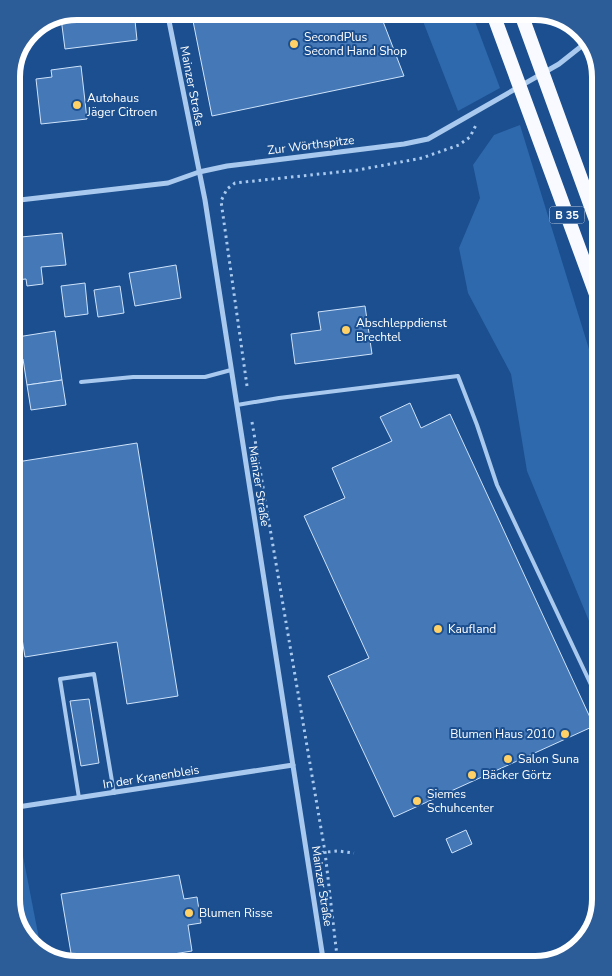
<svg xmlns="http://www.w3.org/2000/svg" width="612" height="976" viewBox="0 0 612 976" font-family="'Nunito Sans',sans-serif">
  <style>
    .green { fill: #2e69ad }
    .building { fill: #4478b7; stroke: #cfe3fa }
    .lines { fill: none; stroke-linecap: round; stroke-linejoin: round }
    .path { stroke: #a9c9ee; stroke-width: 3; stroke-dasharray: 2.5 4; stroke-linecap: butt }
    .service { stroke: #a9c9ee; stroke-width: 4 }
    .minor { stroke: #a9c9ee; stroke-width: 5 }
    .trunk { stroke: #f8faff; stroke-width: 14 }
    .poi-dot { fill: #ffd166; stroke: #1b4f8f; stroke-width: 2 }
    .labels { text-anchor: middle; stroke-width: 4; stroke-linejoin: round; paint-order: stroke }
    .shield { fill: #1b4f8f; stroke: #bbcadd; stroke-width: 1 }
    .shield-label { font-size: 11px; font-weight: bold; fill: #fff }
    .poi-label { font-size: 12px; fill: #fff; stroke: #1b4f8f; text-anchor: start }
    .street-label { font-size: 12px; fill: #fff; stroke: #1b4f8f }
    .rim { fill: none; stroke: #fff; stroke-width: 6 }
  </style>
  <rect width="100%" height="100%" fill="#1b4f8f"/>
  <g class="green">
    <polygon points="419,11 471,11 500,88 458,111"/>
    <polygon points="520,125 601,388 601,650 527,471 511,374 468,293 459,248 480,198 473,165 494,135"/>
    <polygon points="15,815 42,954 18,928 11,899 11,816"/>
  </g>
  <g class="building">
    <polygon points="77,11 105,11 106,14 134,11 137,40 65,49 61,18"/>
    <polygon points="191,11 379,11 404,76 212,116"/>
    <polygon points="81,66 87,119 41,124 36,79 52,77 51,70"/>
    <polygon points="62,233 66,265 41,267 43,284 27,286 26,279 15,280 11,238"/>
    <polygon points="176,265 181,298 135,306 129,273"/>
    <polygon points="85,283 88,314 65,317 61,286"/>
    <polygon points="120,286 124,313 98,317 94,290"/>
    <polygon points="365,306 372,354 295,364 291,334 321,330 318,312"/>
    <polygon points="55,331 62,380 27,385 23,359 14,360 11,338"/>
    <polygon points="62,380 66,405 31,410 27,385"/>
    <polygon points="410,403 421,428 450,414 594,726 394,817 328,676 369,658 304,516 345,498 332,468 392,441 380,417"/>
    <polygon points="137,443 178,696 127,704 117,642 25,657 11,571 11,558 19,557 11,508 11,494 22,493 17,462"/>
    <polygon points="89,699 99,763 81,766 70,701"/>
    <polygon points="601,765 601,779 600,779 594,768"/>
    <polygon points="466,830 472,844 452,853 446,839"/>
    <polygon points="179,875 184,899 197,897 201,923 188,925 192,951 105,965 73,965 61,894"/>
  </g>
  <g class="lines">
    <g class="path">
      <polyline points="247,386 221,201 227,189 235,183 358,170 422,158 459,145 470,137 476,125"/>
      <polyline points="252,422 325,852 338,965"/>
      <polyline points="315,853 338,851 354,853"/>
    </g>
    <g class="service">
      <polyline points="81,382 133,377 205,377 231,370"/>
      <polyline points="237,405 279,398 458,376 477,425 497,485 601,706"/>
      <polyline points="79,798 60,679 94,674 114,793"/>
    </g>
    <g class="minor">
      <polyline points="167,11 205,200 324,965"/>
      <polyline points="11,201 168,183 199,172 227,166 404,144 428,139 559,64 588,41"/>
      <polyline points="11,808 293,765"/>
    </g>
    <g class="trunk">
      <polyline points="492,11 601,308"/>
      <polyline points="520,11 601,234"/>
    </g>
  </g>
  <g class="poi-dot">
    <circle cx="294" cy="44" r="5"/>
    <circle cx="77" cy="105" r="5"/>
    <circle cx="346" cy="330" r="5"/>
    <circle cx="438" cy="629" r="5"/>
    <circle cx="565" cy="734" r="5"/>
    <circle cx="508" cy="759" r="5"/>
    <circle cx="472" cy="775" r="5"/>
    <circle cx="417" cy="801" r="5"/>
    <circle cx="189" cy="913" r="5"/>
  </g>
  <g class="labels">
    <rect class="shield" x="549.5" y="206.5" width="35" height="17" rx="4"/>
    <g class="shield-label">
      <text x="567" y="219">B 35</text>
    </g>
    <g class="poi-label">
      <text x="304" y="41">SecondPlus<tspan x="304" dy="14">Second Hand Shop</tspan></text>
      <text x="87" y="102">Autohaus<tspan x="87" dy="14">Jäger Citroen</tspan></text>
      <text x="356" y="327">Abschleppdienst<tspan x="356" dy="14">Brechtel</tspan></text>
      <text x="448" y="633">Kaufland</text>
      <text x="555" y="738" text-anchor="end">Blumen Haus 2010</text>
      <text x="518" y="763">Salon Suna</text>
      <text x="482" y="779">Bäcker Görtz</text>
      <text x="427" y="798">Siemes<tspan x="427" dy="14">Schuhcenter</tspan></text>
      <text x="199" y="917">Blumen Risse</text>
    </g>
    <g class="street-label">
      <text transform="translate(192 86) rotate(79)" y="4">Mainzer Straße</text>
      <text transform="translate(311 145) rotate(-7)" y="4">Zur Wörthspitze</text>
      <text transform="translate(259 486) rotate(81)" y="4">Mainzer Straße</text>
      <text transform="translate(151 777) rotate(-9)" y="4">In der Kranenbleis</text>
      <text transform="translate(322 886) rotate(81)" y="4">Mainzer Straße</text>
    </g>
  </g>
  <path d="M0 0H612V976H0ZM77 20H535A57 57 0 0 1 592 77V899A57 57 0 0 1 535 956H77A57 57 0 0 1 20 899V77A57 57 0 0 1 77 20Z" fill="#2d5d98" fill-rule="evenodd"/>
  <path class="rim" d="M77 20H535A57 57 0 0 1 592 77V899A57 57 0 0 1 535 956H77A57 57 0 0 1 20 899V77A57 57 0 0 1 77 20Z"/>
</svg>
